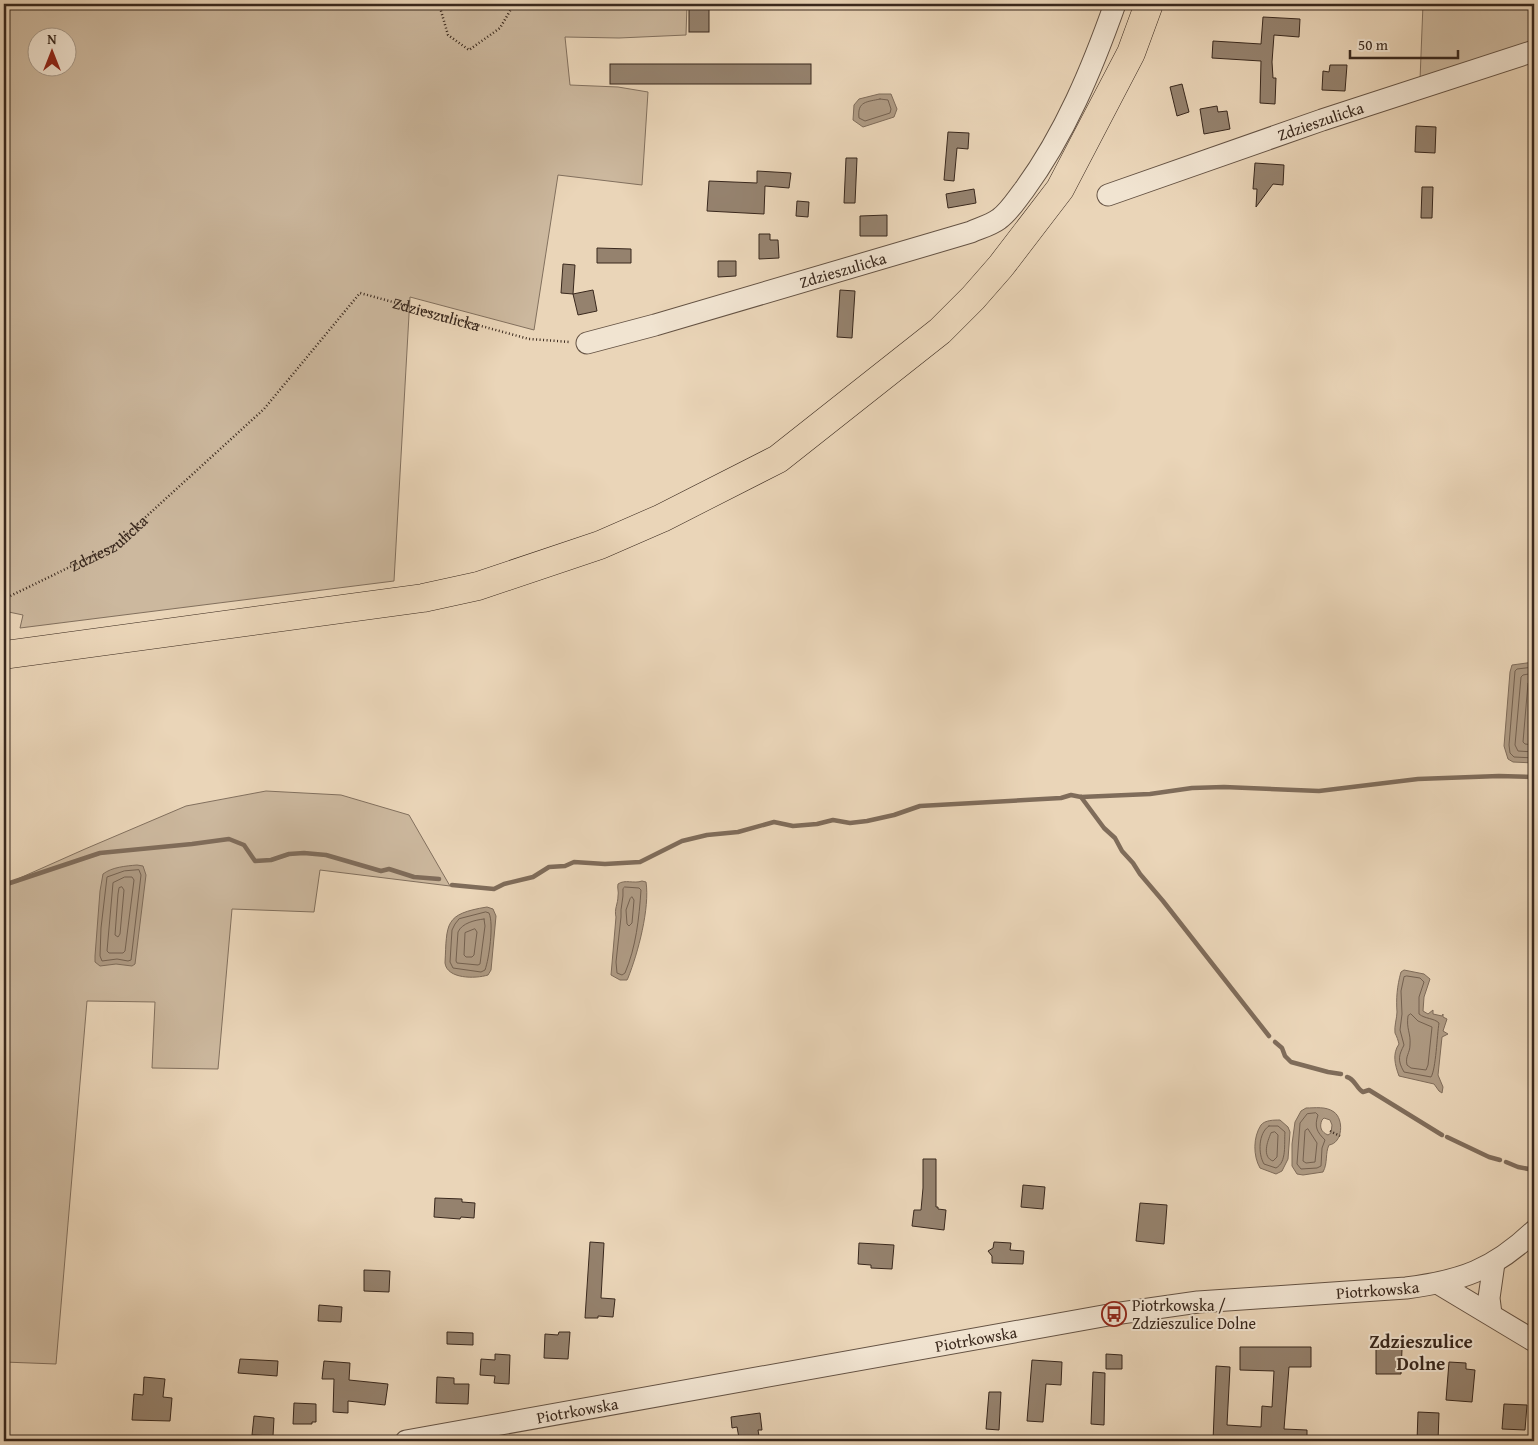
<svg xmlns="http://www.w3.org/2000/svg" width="1538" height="1445" viewBox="0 0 1538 1445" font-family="'Gentium Book Plus',serif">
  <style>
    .green { fill: #ccb89e; stroke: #82705e; fill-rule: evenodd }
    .water { fill: #ae9a83; stroke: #7f6c5a; fill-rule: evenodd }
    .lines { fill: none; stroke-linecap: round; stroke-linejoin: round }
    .shore { stroke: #746150; stroke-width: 1 }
    .stream { stroke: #7f6c5a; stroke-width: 4.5 }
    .building { fill: #95826e; stroke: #39281d }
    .minor-casing { stroke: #655344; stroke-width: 23 }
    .major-casing { stroke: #39281d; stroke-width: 29 }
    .path { stroke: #39281d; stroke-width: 2.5; stroke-dasharray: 1 2.5; stroke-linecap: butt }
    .minor { stroke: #f1e4d1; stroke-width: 21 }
    .major { stroke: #ead5b8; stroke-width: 28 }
    .labels { text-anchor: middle; stroke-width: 4; stroke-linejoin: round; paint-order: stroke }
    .street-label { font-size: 16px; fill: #39281d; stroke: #f1e4d1 }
    .poi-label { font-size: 16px; fill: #39281d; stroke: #f1e4d1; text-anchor: start }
    .quarter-label { font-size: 19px; font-weight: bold; fill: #39281d; stroke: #f1e4d1 }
  </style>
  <rect width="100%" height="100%" fill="#ead5b8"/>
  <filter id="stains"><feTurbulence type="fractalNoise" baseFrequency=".004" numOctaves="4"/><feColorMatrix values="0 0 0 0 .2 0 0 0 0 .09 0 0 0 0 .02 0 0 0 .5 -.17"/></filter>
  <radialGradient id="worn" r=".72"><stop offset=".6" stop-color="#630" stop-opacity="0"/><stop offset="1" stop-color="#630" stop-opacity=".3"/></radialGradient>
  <g class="green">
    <path d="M4,4H687L686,35L619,38L565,37L570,85L618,87L648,92L642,185L558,175L534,330L410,297L394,581L20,628L23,615L4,611ZM38,38H68V68H38Z"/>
    <polygon points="1423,4 1534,4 1534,44 1420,80"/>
    <polygon points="266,791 341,795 409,815 450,886 320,870 314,912 232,909 218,1069 152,1068 155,1002 87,1001 56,1364 4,1362 4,885 85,849 186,806"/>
  </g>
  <g class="water">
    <polygon points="879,94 891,94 897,109 894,117 863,127 853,120 854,105 859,99"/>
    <polygon points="1534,662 1534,763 1513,762 1508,759 1504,746 1510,672 1512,665"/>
    <path d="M137,865L143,866L146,875L135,964L132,966L116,964L100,966L95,962V956L100,891L103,874C112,867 126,866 137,865Z"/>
    <path d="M642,881L646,882C650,908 638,953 628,978L627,980H620L611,975L616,917C614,909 618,904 618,896C619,892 617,888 618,884C625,879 634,884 642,881Z"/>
    <path d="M487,907L493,909L496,916L491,970L488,975C475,979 447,979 445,963C447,923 444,914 487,907Z"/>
    <path d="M1404,970L1424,974L1430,979L1424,997L1423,1011L1428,1014L1433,1010V1014L1442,1016L1443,1014V1017L1447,1019L1443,1031L1448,1034L1442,1037L1438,1075L1443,1087L1442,1093L1439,1091L1434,1084L1399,1076C1395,1065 1392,1054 1399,1044C1398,1040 1397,1037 1395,1033C1394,1026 1397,1018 1397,1012C1396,999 1397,986 1401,972Z"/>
    <path d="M1306,1108C1315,1108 1326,1106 1334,1112C1344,1119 1343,1143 1329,1145C1325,1153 1328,1163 1323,1172L1303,1175L1297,1174L1292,1166V1144L1295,1122L1301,1111ZM1324,1118L1330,1120L1332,1125L1331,1133L1328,1135C1321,1132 1319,1127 1322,1120Z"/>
    <path d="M1280,1120L1288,1127L1290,1132L1288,1159L1282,1171L1276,1174L1260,1168C1253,1156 1253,1137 1261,1125C1265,1120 1274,1120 1280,1120Z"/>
  </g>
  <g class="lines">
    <g class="shore">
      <path d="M880,99L888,100L891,109L890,113L865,121L859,118C857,101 867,102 880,99Z"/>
      <polyline points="1534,667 1517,669 1515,671 1509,745 1510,753 1514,757 1534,758"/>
      <polyline points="1534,673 1523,675 1521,677 1515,745 1518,751 1534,752"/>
      <polyline points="1534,681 1528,683 1523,742 1525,744 1534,745"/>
      <polygon points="139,870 141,875 131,960 128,961 117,959 102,961 100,956 101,928 107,877 124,871"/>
      <polygon points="125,877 132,877 134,880 125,951 123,953 109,953 107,951 113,883"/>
      <polygon points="122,887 124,890 120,934 118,937 115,935 118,894 119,888"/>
      <path d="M625,887L639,888L641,890C639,919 636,947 625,973L622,975L617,973L616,962L621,917C620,907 624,899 623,889Z"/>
      <polygon points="632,897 634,900 632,923 629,926 627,924 626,910 630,899"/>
      <path d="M486,912L489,913C494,924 489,959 485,970L481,972L453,968L450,962L452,930L455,924L459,919Z"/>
      <path d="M484,919L485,926L480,964L478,965L457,963L456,961L458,932C462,923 475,920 484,919Z"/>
      <polygon points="475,929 477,932 474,955 472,957 466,957 464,955 465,933"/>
      <path d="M1407,976L1420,978L1424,982L1419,997V1014C1425,1019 1434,1018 1439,1023C1437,1035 1436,1069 1431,1077L1404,1072C1397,1060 1399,1055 1404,1045L1400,1030L1402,1014L1401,991L1404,977Z"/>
      <path d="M1411,1014L1418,1021L1432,1027L1428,1065L1426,1070L1411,1068L1407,1065C1405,1056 1410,1053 1410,1045C1411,1033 1406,1029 1408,1016Z"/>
      <path d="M1316,1113L1318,1115C1314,1127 1317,1132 1325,1140L1322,1148L1321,1166L1317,1168L1301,1169L1297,1164L1300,1123L1307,1114Z"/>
      <path d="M1269,1126H1278L1285,1132C1284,1144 1287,1162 1276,1168L1264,1164C1258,1154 1258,1133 1269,1126Z"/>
      <polygon points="1308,1129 1317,1143 1315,1162 1306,1163 1303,1161 1305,1131"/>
      <path d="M1275,1132L1278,1135L1277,1157L1273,1161C1262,1157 1267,1142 1271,1133Z"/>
    </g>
    <g class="stream">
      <polyline points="1081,797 1104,828 1115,838 1122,851 1133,863 1140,874 1163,901 1269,1036"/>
      <polyline points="4,885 100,853 192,844 229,839 244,845 255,861 271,860 289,854 304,853 326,855 381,871 389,869 414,877 439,879"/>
      <polyline points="452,885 494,889 504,884 533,877 549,867 565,866 574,862 605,864 640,862 682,841 707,835 738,832 774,822 793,826 817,824 833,820 850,823 867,821 894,815 920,806 1061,798 1071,795 1081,797 1150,794 1192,788 1224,787 1319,791 1418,779 1499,776 1534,777"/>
      <polyline points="1275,1042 1282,1048 1285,1056 1291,1062 1328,1072 1341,1074"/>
      <path d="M1347,1077C1355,1079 1356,1088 1363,1092L1369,1090L1442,1135"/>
      <polyline points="1447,1137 1489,1157 1500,1160"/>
      <polyline points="1506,1162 1518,1167 1534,1170"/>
    </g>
  </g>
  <g class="building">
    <rect x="689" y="4" width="20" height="28"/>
    <polygon points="1263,17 1300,19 1299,37 1274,35 1272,62 1273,78 1276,78 1275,104 1260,103 1261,61 1212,58 1213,41 1261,44"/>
    <rect x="610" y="64" width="201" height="20"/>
    <polygon points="1330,65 1347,65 1345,91 1322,90 1323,71 1329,72"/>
    <polygon points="1182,84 1189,112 1177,116 1170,87"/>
    <polygon points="1217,106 1218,112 1227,111 1230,129 1204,134 1200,109"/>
    <polygon points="1416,126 1436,127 1435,153 1415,152"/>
    <polygon points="948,132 969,133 968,149 957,148 954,181 944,180"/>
    <polygon points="846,158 857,158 855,203 844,203"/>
    <polygon points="1255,163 1284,165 1283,185 1273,184 1256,207 1257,189 1253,189"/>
    <polygon points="757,171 791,173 789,188 765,186 764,214 707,211 709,181 757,183"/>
    <polygon points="1422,187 1433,187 1432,218 1421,218"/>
    <polygon points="974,189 976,203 948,208 946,194"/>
    <polygon points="797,201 809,202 808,217 796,216"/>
    <polygon points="887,215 887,236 860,236 860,216"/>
    <polygon points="759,234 770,234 770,240 778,240 779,258 759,259"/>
    <polygon points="597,248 631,249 631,263 597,263"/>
    <polygon points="718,261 736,261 736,276 718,277"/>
    <polygon points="563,264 575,265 573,294 561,293"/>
    <polygon points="593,290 597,311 578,315 573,294"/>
    <polygon points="840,290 855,291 852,338 837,337"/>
    <polygon points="923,1159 936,1159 936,1207 938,1207 938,1209 946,1210 944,1230 912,1226 914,1210 921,1210 923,1188"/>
    <polygon points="1023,1185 1045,1187 1043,1209 1021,1207"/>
    <polygon points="435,1198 462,1199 462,1202 475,1203 474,1218 461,1217 460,1219 434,1217"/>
    <polygon points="1140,1203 1167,1205 1164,1244 1136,1241"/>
    <polygon points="590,1242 604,1243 601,1298 615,1299 613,1317 598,1316 598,1318 585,1318"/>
    <polygon points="994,1242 1011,1243 1010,1250 1024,1251 1023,1264 992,1263 992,1256 988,1251 993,1248"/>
    <polygon points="859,1243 894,1245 892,1269 871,1268 871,1265 858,1264"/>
    <polygon points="364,1270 390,1271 389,1292 364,1291"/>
    <polygon points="319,1305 342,1307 341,1322 318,1321"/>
    <polygon points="447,1332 473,1333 473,1345 447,1344"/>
    <polygon points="559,1332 570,1332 568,1359 544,1358 545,1334 558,1335"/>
    <polygon points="1240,1347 1311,1347 1311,1367 1289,1367 1284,1429 1307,1430 1307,1441 1213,1441 1216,1366 1230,1367 1227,1425 1261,1427 1262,1406 1272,1407 1274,1371 1240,1370"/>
    <polygon points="1376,1348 1402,1349 1401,1374 1376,1374"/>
    <polygon points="495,1354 510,1355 509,1384 494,1383 495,1376 480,1375 481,1359 495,1360"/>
    <polygon points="1106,1354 1122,1355 1122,1369 1106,1369"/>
    <polygon points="240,1359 278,1361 277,1376 238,1373"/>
    <polygon points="1032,1360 1062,1362 1061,1385 1046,1384 1043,1422 1027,1421"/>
    <polygon points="324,1361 350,1363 349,1380 388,1384 385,1405 348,1401 348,1413 333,1412 334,1379 322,1379"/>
    <polygon points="1449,1362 1466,1363 1466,1369 1475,1370 1472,1402 1446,1400"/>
    <polygon points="1093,1372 1105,1373 1104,1425 1091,1424"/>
    <polygon points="144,1377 165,1379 163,1397 172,1398 170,1421 132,1420 134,1394 143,1395"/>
    <polygon points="437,1377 454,1378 454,1384 469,1384 468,1404 436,1403"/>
    <polygon points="989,1392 1001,1392 999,1430 986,1429"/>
    <polygon points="294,1403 316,1404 316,1422 312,1422 312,1424 293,1424"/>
    <polygon points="1504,1404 1527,1405 1525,1430 1502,1429"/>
    <polygon points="1418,1412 1439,1413 1438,1441 1417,1441"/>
    <polygon points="760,1413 762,1430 758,1430 759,1436 739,1438 737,1427 732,1428 731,1417"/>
    <polygon points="254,1416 274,1418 273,1436 252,1435"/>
  </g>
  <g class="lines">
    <defs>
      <g id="minor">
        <path id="s2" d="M1108,195L1322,120L1534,51"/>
        <path id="s3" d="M587,343L655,325L971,232C980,228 991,225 999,219C1009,212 1017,199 1024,190C1065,134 1092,69 1115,4"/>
        <polyline points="1439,1284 1534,1341"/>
        <polyline points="1491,1314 1489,1298 1494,1263"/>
        <path id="s4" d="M406,1441L1114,1314L1198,1302L1406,1288C1461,1281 1493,1270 1534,1231"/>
      </g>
      <polyline id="major" points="4,655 423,598 478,586 600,545 662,518 778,459 940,331 973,298 1001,266 1060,189 1131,53 1149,4"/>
    </defs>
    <use href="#minor" class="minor-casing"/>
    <use href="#major" class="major-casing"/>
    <g class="path">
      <polyline points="439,4 448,35 469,50 500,28 514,4"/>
      <path id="s1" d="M4,599L115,545L264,409L360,293L529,339L570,342"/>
      <polyline points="1330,1131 1340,1136"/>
    </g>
    <use href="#minor" class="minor"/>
    <use href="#major" class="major"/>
  </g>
  <defs>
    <symbol id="bus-ring" viewBox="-11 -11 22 22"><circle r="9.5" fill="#f1e4d1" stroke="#8f2418" stroke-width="1.5"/><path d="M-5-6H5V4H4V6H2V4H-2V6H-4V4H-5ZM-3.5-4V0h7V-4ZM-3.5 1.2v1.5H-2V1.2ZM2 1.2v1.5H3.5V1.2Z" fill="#8f2418"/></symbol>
  </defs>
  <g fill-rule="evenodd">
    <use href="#bus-ring" x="1100" y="1300" width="28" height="28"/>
  </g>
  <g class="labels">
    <g class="street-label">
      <text dy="6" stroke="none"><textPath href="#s2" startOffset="225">Zdzieszulicka</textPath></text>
      <text dy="6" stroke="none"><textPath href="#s3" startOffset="266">Zdzieszulicka</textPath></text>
      <text dy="6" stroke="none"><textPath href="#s1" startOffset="555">Zdzieszulicka</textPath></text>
      <text dy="6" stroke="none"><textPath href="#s1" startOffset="119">Zdzieszulicka</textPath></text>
      <text dy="6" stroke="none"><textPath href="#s4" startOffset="984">Piotrkowska</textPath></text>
      <text dy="6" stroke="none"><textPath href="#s4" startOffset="579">Piotrkowska</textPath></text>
      <text dy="6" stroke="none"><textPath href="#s4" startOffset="174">Piotrkowska</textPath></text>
    </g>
    <g class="poi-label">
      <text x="1132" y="1311">Piotrkowska /<tspan x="1132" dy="18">Zdzieszulice Dolne</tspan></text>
    </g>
    <g class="quarter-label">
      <text x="1421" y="1348">Zdzieszulice<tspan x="1421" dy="22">Dolne</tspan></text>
    </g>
  </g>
  <rect width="1538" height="1445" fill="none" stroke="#ead5b8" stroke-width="20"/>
  <rect x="5" y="5" width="1528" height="1435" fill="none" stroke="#39281d" stroke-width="2.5"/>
  <rect x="10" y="10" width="1518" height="1425" fill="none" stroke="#39281d"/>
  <g transform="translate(52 52)"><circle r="24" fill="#f1e4d1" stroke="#a79989"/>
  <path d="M0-4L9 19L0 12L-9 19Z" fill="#8f2418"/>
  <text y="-8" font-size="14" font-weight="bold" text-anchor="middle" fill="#39281d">N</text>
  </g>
  <path d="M1350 50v8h108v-8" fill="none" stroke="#39281d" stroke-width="2.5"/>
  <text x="1358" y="50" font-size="15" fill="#39281d" stroke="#f1e4d1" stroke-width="4" paint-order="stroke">50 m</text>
  <rect width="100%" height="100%" filter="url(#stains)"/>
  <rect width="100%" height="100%" fill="url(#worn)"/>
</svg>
